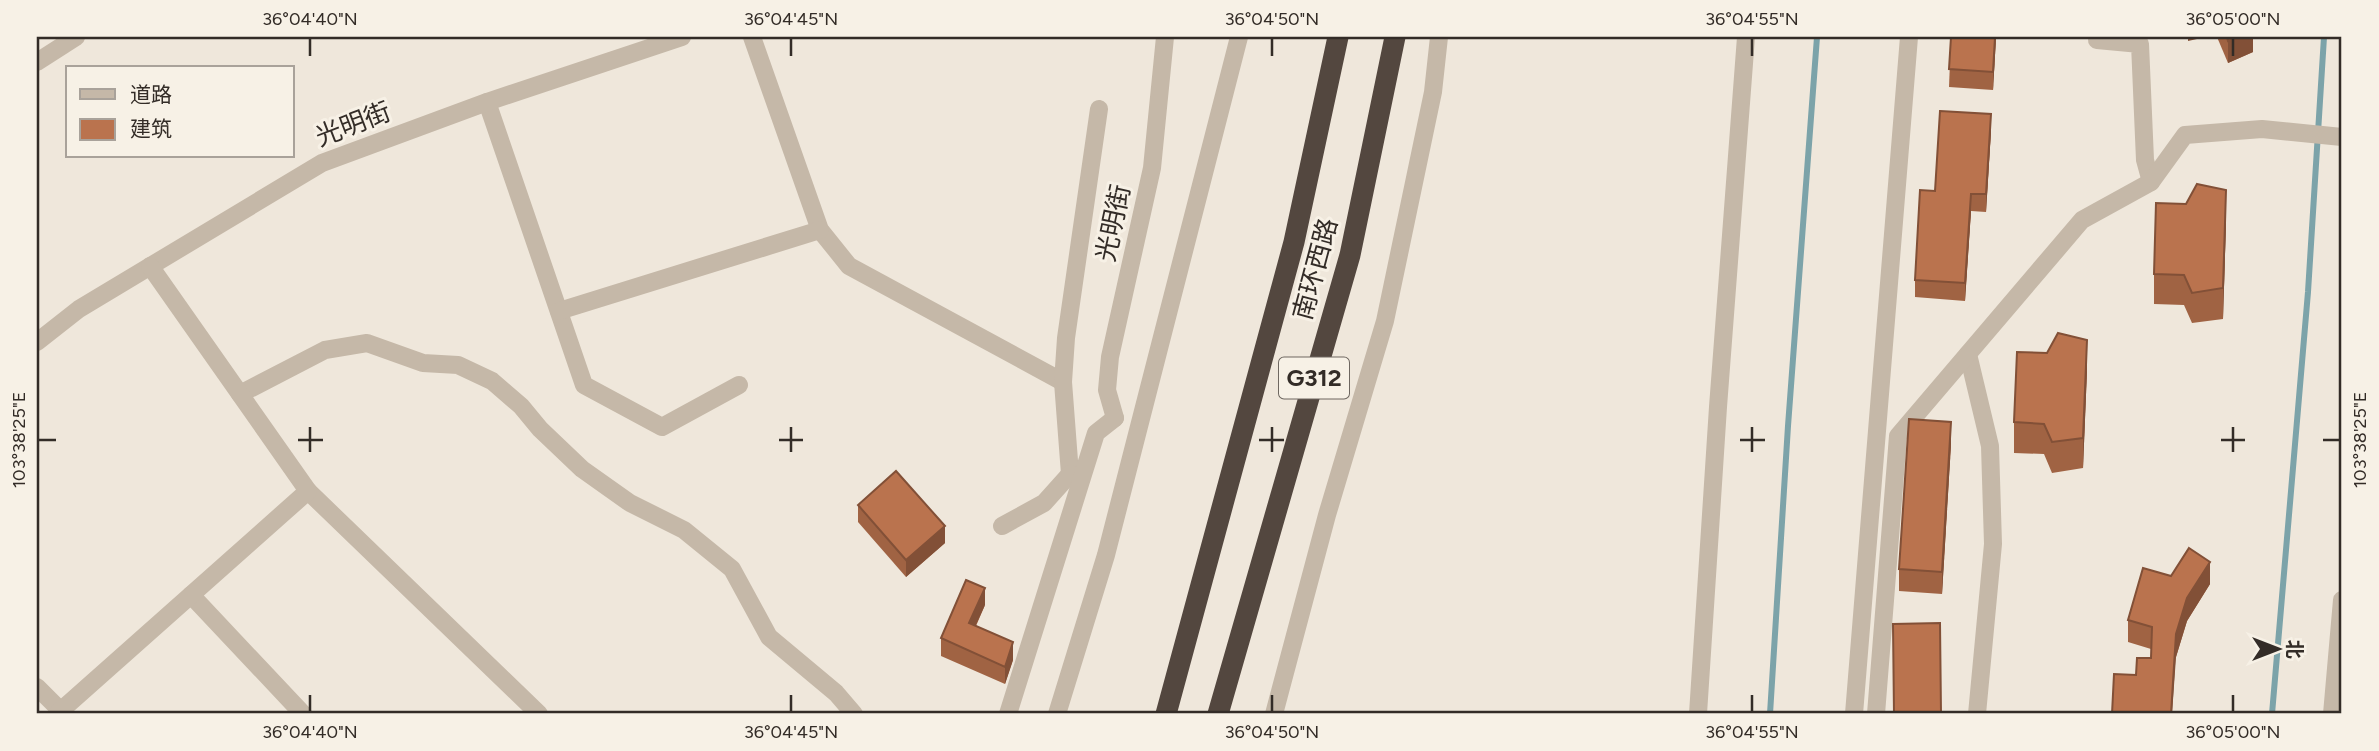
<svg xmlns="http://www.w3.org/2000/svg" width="2379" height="751" viewBox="0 0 2379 751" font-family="Figtree,'Noto Sans SC',sans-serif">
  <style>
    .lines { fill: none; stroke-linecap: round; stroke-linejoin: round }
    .stream { stroke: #7ca3a9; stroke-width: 6 }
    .minor { stroke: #c5b8a8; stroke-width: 18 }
    .highway { stroke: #53473f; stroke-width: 21 }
    .wall { fill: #a06343 }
    .shaded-wall { fill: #825037 }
    .building { fill: #ba734e; stroke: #825037; stroke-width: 2 }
    .ticks { fill: none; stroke: #332c27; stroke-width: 2.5 }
    .labels { text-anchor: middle; stroke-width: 6; stroke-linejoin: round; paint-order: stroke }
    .shield { fill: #f7f1e6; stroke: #6e6760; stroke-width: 2 }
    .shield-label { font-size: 24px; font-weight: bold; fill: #332c27 }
    .street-label { font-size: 26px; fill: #332c27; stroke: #f7f1e6 }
    .neatline { fill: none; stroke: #332c27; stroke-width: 2.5 }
    .ticks-label { font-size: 18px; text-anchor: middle; fill: #332c27 }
  </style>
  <rect width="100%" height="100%" fill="#efe7db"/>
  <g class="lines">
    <g class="stream">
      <polyline points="1770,714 1788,426 1817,37"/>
      <polyline points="2272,714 2308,292 2324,37"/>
    </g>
    <g class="minor">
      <polyline points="752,37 820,230 849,266 1063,382"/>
      <polyline points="2097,40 2140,44 2145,160 2151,182"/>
      <polyline points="37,62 76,37"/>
      <polyline points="487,102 584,385 662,427 739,385"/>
      <polyline points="559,311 820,230"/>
      <polyline points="37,342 79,309 322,163 487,102 682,37"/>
      <polyline points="1968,354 1990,446 1993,544 1977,714"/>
      <polyline points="240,394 325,350 367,343 423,363 458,365 492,381 521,406 540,429 582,469 630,503 684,530 732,569 769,637 836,693 854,714"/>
      <polyline points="1115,418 1107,390 1110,357 1152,168 1165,37"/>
      <polyline points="1081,479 1070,474 1063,382 1066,338 1099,109"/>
      <polyline points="308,491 539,714"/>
      <polyline points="1002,526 1044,503 1070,474"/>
      <polyline points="191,595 303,714"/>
      <polyline points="37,687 64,714"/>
      <polyline points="57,714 308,491 150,266"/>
      <polyline points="1008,714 1096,433 1115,418"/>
      <polyline points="1057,714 1106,555 1239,37"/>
      <polyline points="1274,714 1327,515 1385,321 1433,92 1439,37"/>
      <polyline points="1698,714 1718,407 1746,37"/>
      <polyline points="1854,714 1909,37"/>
      <polyline points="1876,714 1898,436 2082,220 2151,182 2185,135 2262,129 2342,137"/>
      <polyline points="2332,714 2342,600"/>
    </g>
    <g class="highway">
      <polyline points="1166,714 1294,242 1338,37"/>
      <polyline points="1218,714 1350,255 1395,37"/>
    </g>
  </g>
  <g class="wall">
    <polygon points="1951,37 1996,37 1993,90 1949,87"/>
    <polygon points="2217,37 2253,37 2253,52 2228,63"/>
    <polygon points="1991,131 1986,212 1971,211 1965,301 1915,297 1915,280 1935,191"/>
    <polygon points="2226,221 2223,319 2192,323 2184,305 2154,304 2154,274"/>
    <polygon points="2087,370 2083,468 2052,473 2044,454 2014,453 2014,422"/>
    <polygon points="1951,444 1942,594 1899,591 1899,569"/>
    <polygon points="858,505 945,543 906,577 858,522"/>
    <polygon points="2171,576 2210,584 2187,621 2176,657 2136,675 2151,658 2151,649 2128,642 2128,620"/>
    <polygon points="985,605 976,626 1013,660 1005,684 941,656 941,638"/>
  </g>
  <g class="shaded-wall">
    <polygon points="1995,37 1996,37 1993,90 1993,72"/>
    <polygon points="2188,37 2206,37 2188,41"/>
    <polygon points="2237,37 2253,37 2253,52 2228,63 2228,41"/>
    <polygon points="1991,114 1991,131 1986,212 1986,194"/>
    <polygon points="2226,190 2226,221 2223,319 2223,288"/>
    <polygon points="1971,194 1971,211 1965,301 1965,283"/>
    <polygon points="2087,340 2087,370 2083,468 2083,438"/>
    <polygon points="1951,422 1951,444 1942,594 1942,572"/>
    <polygon points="945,526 945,543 906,577 906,560"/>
    <polygon points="2210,562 2210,584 2187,621 2176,657 2172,714 2171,714 2176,634 2187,598"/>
    <polygon points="985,588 985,605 969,640 969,623"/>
    <polygon points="1013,642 1013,660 1005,684 1005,667"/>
  </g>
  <g class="building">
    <polygon points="1951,37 1995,37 1993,72 1949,69"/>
    <polygon points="2227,37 2237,37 2228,41"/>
    <polygon points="1940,111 1991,114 1986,194 1971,194 1965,283 1915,280 1920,190 1935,191"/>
    <polygon points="2197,184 2226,190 2223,288 2192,293 2184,275 2154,274 2156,203 2186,204"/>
    <polygon points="2058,333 2087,340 2083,438 2052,442 2044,424 2014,422 2017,352 2047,353"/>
    <polygon points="1909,419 1951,422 1942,572 1899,569"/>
    <polygon points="896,471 945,526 906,560 858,505"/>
    <polygon points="2189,548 2210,562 2187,598 2176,634 2171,714 2112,714 2114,674 2136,675 2137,658 2151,658 2152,627 2128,620 2143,568 2171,576"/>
    <polygon points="966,580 985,588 969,623 1013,642 1005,667 941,638"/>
    <polygon points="1940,623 1941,714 1894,714 1893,624"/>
  </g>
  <path class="ticks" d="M310,38V56M791,38V56M1272,38V56M1752,38V56M2233,38V56M310,427V452M791,427V452M1272,427V452M1752,427V452M2233,427V452M38,440H56M298,440H323M779,440H803M1259,440H1284M1740,440H1765M2221,440H2245M2323,440H2340M310,695V712M791,695V712M1272,695V712M1752,695V712M2233,695V712"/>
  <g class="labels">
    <rect class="shield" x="1279" y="357.5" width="70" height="41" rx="5"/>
    <g class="shield-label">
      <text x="1314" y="386">G312</text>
    </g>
    <g class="street-label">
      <text transform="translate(353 124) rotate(-21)" y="9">光明街</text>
      <text transform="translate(1113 223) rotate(-78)" y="9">光明街</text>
      <text transform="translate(1315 269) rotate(-75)" y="9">南环西路</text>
    </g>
  </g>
  <rect width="2379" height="751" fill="none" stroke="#f7f1e6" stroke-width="77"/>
  <rect x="66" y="66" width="228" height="91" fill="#f7f1e6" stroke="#a9a29a" stroke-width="2"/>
  <rect x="80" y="89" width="35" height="10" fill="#c5b8a8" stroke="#a9a29a" stroke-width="2"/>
  <text x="130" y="102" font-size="21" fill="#332c27">道路</text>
  <rect x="80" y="119" width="35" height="21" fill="#ba734e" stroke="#a9a29a" stroke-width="2"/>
  <text x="130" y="136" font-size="21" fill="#332c27">建筑</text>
  <g transform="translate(2278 649) rotate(90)" stroke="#f7f1e6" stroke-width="5" paint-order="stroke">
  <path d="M0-5L12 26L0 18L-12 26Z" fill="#332c27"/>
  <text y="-10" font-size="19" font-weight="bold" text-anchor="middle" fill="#332c27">北</text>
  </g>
  <rect x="38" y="38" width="2302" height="674" class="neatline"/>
  <g class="ticks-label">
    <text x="310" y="25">36°04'40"N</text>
    <text x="791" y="25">36°04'45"N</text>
    <text x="1272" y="25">36°04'50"N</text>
    <text x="1752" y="25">36°04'55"N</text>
    <text x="2233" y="25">36°05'00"N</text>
    <text transform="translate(2360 440) rotate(-90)" y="6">103°38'25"E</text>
    <text transform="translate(19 440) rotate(-90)" y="6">103°38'25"E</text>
    <text x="310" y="738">36°04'40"N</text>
    <text x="791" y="738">36°04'45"N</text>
    <text x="1272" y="738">36°04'50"N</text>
    <text x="1752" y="738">36°04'55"N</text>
    <text x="2233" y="738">36°05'00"N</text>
  </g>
</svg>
